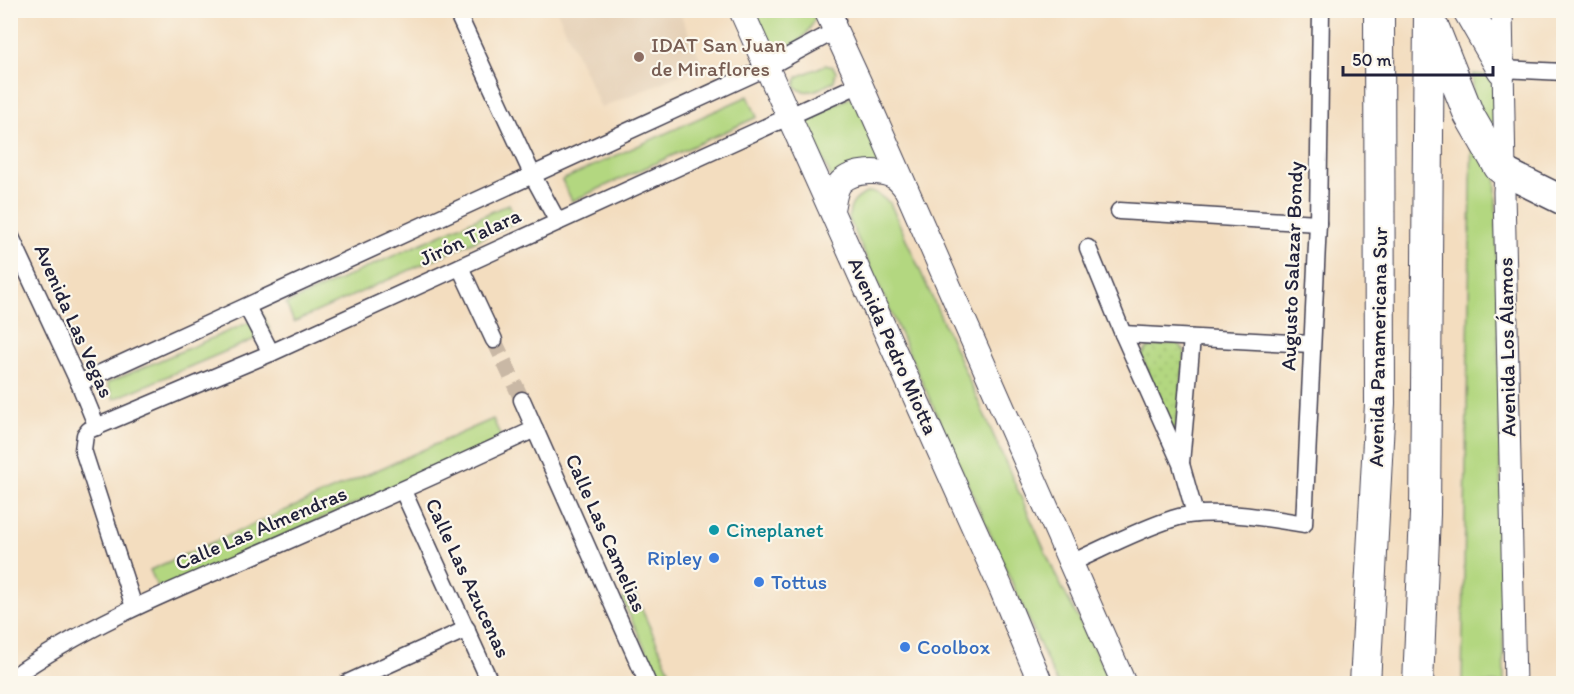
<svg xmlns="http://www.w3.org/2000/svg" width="1574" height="694" viewBox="0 0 1574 694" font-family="Itim,sans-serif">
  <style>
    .built { fill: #e5d0b6 }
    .green { fill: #b3d780; stroke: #6a7c5e; stroke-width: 1.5 }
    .park { fill: url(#park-dots); stroke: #6a7c5e; stroke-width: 1.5 }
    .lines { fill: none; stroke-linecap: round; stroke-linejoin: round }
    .minor-tunnel { stroke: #c9b8a5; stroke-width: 16; stroke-dasharray: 16 8; stroke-linecap: butt }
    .minor-casing { stroke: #413e4f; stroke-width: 19 }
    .tertiary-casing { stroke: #413e4f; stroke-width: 23 }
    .secondary-casing { stroke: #413e4f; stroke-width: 26 }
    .trunk-casing { stroke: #413e4f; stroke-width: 31 }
    .motorway-casing { stroke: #413e4f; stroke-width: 32 }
    .minor { stroke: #fff; stroke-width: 16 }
    .tertiary { stroke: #fff; stroke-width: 21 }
    .secondary { stroke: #fff; stroke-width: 24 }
    .trunk { stroke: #fff; stroke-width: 28 }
    .motorway { stroke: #fff; stroke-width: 30 }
    .education-dot { fill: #8d6e63; stroke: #fbf7ec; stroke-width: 2 }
    .culture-dot { fill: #0f9aa8; stroke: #fbf7ec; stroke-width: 2 }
    .shop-dot { fill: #3f7fe0; stroke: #fbf7ec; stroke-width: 2 }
    .labels { text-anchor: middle; stroke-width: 4.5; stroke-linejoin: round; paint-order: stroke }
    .education-label { font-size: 21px; fill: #785e54; stroke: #fbf7ec; text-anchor: start }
    .street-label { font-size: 21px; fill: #22223b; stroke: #fbf7ec }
    .culture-label { font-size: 21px; fill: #0d838f; stroke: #fbf7ec; text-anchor: start }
    .shop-label { font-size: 21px; fill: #366cbe; stroke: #fbf7ec; text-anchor: start }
  </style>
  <defs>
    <pattern id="park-dots" width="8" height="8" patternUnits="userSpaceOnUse" patternTransform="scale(1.5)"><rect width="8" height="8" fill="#b3d780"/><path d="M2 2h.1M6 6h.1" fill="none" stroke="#9ab870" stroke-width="1.8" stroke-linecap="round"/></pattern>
  </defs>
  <rect width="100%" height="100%" fill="#fbf7ec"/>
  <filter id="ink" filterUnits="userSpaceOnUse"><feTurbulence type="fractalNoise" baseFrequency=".0167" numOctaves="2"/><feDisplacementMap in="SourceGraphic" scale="12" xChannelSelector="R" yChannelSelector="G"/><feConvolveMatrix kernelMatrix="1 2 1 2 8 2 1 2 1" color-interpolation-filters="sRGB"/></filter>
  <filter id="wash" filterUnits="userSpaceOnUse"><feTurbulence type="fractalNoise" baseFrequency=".008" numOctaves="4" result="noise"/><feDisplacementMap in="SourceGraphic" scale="24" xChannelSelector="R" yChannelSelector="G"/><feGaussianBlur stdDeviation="1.35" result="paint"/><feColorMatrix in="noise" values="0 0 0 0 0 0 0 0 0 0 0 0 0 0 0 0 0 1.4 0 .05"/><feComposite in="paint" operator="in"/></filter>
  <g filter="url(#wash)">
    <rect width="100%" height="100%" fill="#f3ddbf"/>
    <polygon class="built" points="557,11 679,11 703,65 601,108"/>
    <g class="green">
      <path d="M753,11H816C814,29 795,55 773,43C762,38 758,21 753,11Z"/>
      <path d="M825,65L833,67L836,72L834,81C823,88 805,98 795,86L797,77Z"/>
      <polygon points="1473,74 1494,76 1504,683 1462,684"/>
      <polygon points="748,96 757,117 572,201 562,180"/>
      <polygon points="854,96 885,168 834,183 803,118"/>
      <path d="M868,192L876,193L890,203L1057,578L1112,683H1057L849,219C849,204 855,199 868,192Z"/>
      <polygon points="509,204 517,222 294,322 286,304"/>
      <polygon points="264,316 271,332 114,399 107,383"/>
      <polygon points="493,419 502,439 159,590 150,570"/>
      <polygon points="634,592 675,683 661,683 622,599"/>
    </g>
    <polygon class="park" points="1175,343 1181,346 1185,352 1176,429 1171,429 1142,356 1147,348"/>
  </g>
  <g filter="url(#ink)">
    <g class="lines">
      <polyline class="minor-tunnel" points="494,340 522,400"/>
      <defs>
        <g id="minor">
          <polyline points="456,10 533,176 558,222"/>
          <polyline points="1502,69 1564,72"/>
          <polyline points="1119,211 1318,223"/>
          <polyline points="10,235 79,383 97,427"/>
          <polyline points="1088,248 1123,334 1181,464 1195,514"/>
          <polyline points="460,267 494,340"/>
          <polyline points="247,307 271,353"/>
          <polyline points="1123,334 1311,344"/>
          <polyline points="79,383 768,67 835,31 837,20"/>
          <polyline points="522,400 648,684"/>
          <polyline points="1181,463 1192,338"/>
          <polyline points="403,491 491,684"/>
          <path d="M1071,563C1104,548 1138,530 1172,519C1205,507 1269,518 1304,524L1318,223L1321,10"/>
          <polyline points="134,607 83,450 85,435 89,430 271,353 860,84"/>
          <path d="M10,679C87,624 175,589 262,552C354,512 445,471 535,429"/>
          <polyline points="345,684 467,629"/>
        </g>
        <polyline id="tertiary" points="1502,10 1505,172 1504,192 1515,684"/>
        <g id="secondary">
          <polyline points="741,10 1001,588 1041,684"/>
          <polyline points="826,10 860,84 1124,684"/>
          <path d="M832,209C834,201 835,188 841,182C853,170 883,169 896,178C900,181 903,185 906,189"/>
        </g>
        <polyline id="trunk" points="1505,172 1564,201"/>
        <g id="motorway">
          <polyline points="1468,10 1502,69"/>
          <polyline points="1435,30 1469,115 1499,167 1505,172"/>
          <polyline points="1365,684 1380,403 1379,10"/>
          <polyline points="1418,684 1425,514 1429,10"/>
        </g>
      </defs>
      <use href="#minor" class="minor-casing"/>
      <use href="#tertiary" class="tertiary-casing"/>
      <use href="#secondary" class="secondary-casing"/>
      <use href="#trunk" class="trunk-casing"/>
      <use href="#motorway" class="motorway-casing"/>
      <use href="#minor" class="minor"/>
      <use href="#tertiary" class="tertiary"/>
      <use href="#secondary" class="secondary"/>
      <use href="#trunk" class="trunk"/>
      <use href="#motorway" class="motorway"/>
    </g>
  </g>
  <circle class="education-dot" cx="639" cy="57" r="6"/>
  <circle class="culture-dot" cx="714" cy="530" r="6"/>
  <g class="shop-dot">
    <circle cx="714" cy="558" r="6"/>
    <circle cx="759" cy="582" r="6"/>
    <circle cx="905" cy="647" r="6"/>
  </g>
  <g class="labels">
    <g class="education-label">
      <text x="651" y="52">IDAT San Juan<tspan x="651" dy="24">de Miraflores</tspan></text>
    </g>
    <g class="street-label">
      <text transform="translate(470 237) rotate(-25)" y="7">Jirón Talara</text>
      <text transform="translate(1292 266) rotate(-88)" y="7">Augusto Salazar Bondy</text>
      <text transform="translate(74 321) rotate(66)" y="7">Avenida Las Vegas</text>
      <text transform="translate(893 346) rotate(66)" y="7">Avenida Pedro Miotta</text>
      <text transform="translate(1378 347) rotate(-89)" y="7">Avenida Panamericana Sur</text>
      <text transform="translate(1507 347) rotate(-91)" y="7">Avenida Los Álamos</text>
      <text transform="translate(261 528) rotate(-23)" y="7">Calle Las Almendras</text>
      <text transform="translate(606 533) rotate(66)" y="7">Calle Las Camelias</text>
      <text transform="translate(468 578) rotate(65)" y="7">Calle Las Azucenas</text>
    </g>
    <g class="culture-label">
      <text x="726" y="537">Cineplanet</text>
    </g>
    <g class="shop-label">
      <text x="702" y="565" text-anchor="end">Ripley</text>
      <text x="771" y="589">Tottus</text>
      <text x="917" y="654">Coolbox</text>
    </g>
  </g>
  <rect width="1574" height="694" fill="none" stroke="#fbf7ec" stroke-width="36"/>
  <path d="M1343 66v9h150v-9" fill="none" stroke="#22223b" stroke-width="3"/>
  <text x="1352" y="66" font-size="18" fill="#22223b" stroke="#fbf7ec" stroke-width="4.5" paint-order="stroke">50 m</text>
</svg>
